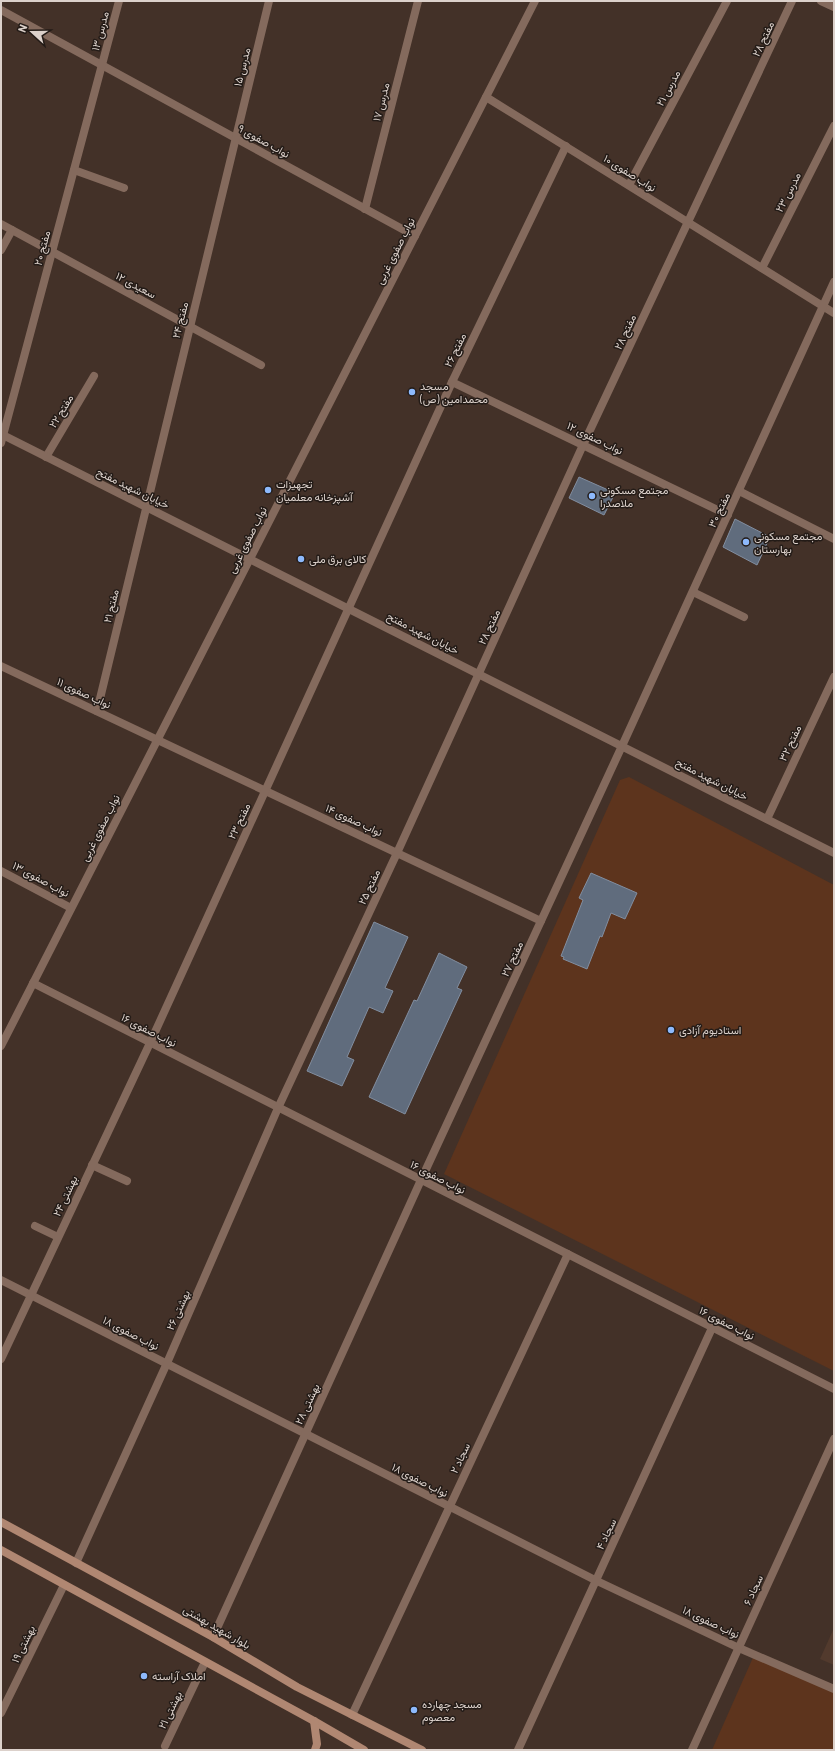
<svg xmlns="http://www.w3.org/2000/svg" width="835" height="1751" viewBox="0 0 835 1751" font-family="Barlow,Vazirmatn,sans-serif">
  <style>
    .built { fill: #523a2d }
    .green { fill: #5d341d }
    .building { fill: #606c7d; stroke: #828ea0 }
    .lines { fill: none; stroke-linecap: round; stroke-linejoin: round }
    .minor { stroke: #846a5d; stroke-width: 8 }
    .tertiary { stroke: #846a5d; stroke-width: 8 }
    .secondary { stroke: #b08772; stroke-width: 8 }
    .poi-dot { fill: #8db9fc; stroke: #231b17; stroke-width: 1.5 }
    .labels { text-anchor: middle; stroke-width: 3; stroke-linejoin: round; paint-order: stroke }
    .street-label { font-size: 11px; fill: #dcd1cb; stroke: #231b17 }
    .poi-label { font-size: 11px; fill: #dcd1cb; stroke: #231b17; text-anchor: start }
  </style>
  <rect width="100%" height="100%" fill="#433128"/>
  <polygon class="built" points="834,1628 834,1665 820,1659"/>
  <g class="green">
    <polygon points="629,777 834,885 834,1371 444,1174 620,780"/>
    <polygon points="755,1653 834,1691 834,1750 712,1750"/>
  </g>
  <g class="building">
    <polygon points="579,477 615,493 604,515 569,498"/>
    <polygon points="735,519 770,537 757,565 723,547"/>
    <polygon points="591,873 637,893 625,919 611,913 602,937 600,936 587,969 563,959 564,957 561,956 583,900 579,898"/>
    <polygon points="374,922 408,937 385,988 393,991 383,1013 369,1007 347,1057 354,1060 342,1086 307,1071"/>
    <polygon points="439,953 467,967 457,988 462,990 405,1114 369,1097 414,1000 417,1001"/>
  </g>
  <g class="lines">
    <g class="minor">
      <polyline points="821,1 834,7"/>
      <polyline points="1,10 415,236"/>
      <polyline points="486,97 834,313"/>
      <polyline points="74,170 124,188"/>
      <polyline points="629,185 727,1"/>
      <polyline points="365,209 418,1"/>
      <polyline points="1,224 261,365"/>
      <polyline points="1,250 12,230"/>
      <polyline points="762,268 834,126"/>
      <polyline points="452,382 728,515"/>
      <polyline points="1,443 119,1"/>
      <polyline points="46,457 94,376"/>
      <polyline points="739,491 834,539"/>
      <polyline points="693,592 744,617"/>
      <polyline points="1,666 541,921"/>
      <polyline points="97,711 269,1"/>
      <polyline points="767,819 834,677"/>
      <polyline points="1,871 71,908"/>
      <polyline points="33,983 834,1389"/>
      <polyline points="92,1165 127,1181"/>
      <polyline points="35,1226 58,1237"/>
      <polyline points="1,1280 597,1581 739,1648 834,1689"/>
      <polyline points="1,1359 150,1043 452,382 566,146"/>
      <polyline points="76,1563 167,1363 278,1108 397,853 583,445 792,1"/>
      <polyline points="213,1637 421,1180 622,746 834,282"/>
      <polyline points="1,1713 64,1585"/>
      <polyline points="352,1715 568,1254"/>
      <polyline points="165,1746 205,1662"/>
      <polyline points="518,1750 712,1328"/>
      <polyline points="692,1750 834,1439"/>
    </g>
    <g class="tertiary">
      <polyline points="1,434 834,853"/>
      <polyline points="1,1046 535,1"/>
    </g>
    <g class="secondary">
      <polyline points="1,1522 213,1637 297,1687 422,1750"/>
      <polyline points="1,1550 314,1721 364,1750"/>
      <polyline points="314,1721 317,1744 315,1750"/>
    </g>
  </g>
  <g class="poi-dot">
    <circle cx="412" cy="392" r="4"/>
    <circle cx="268" cy="490" r="4"/>
    <circle cx="592" cy="496" r="4"/>
    <circle cx="746" cy="542" r="4"/>
    <circle cx="301" cy="559" r="4"/>
    <circle cx="671" cy="1030" r="4"/>
    <circle cx="144" cy="1676" r="4"/>
    <circle cx="414" cy="1710" r="4"/>
  </g>
  <g class="labels">
    <g class="street-label">
      <text transform="translate(100 31) rotate(-75)" y="4">مدرس ۱۳</text>
      <text transform="translate(763 39) rotate(-65)" y="4">مفتح ۲۸</text>
      <text transform="translate(242 67) rotate(-76)" y="4">مدرس ۱۵</text>
      <text transform="translate(668 88) rotate(-62)" y="4">مدرس ۲۱</text>
      <text transform="translate(381 102) rotate(-76)" y="4">مدرس ۱۷</text>
      <text transform="translate(264 141) rotate(29)" y="4">نواب صفوی ۹</text>
      <text transform="translate(630 173) rotate(32)" y="4">نواب صفوی ۱۰</text>
      <text transform="translate(788 192) rotate(-63)" y="4">مدرس ۲۳</text>
      <text transform="translate(42 248) rotate(-75)" y="4">مفتح ۲۰</text>
      <text transform="translate(395 251) rotate(-63)" y="4">نواب صفوی غربی</text>
      <text transform="translate(136 285) rotate(28)" y="4">سعیدی ۱۲</text>
      <text transform="translate(180 320) rotate(-76)" y="4">مفتح ۲۴</text>
      <text transform="translate(625 332) rotate(-65)" y="4">مفتح ۲۸</text>
      <text transform="translate(455 350) rotate(-64)" y="4">مفتح ۲۶</text>
      <text transform="translate(61 411) rotate(-59)" y="4">مفتح ۲۲</text>
      <text transform="translate(595 438) rotate(26)" y="4">نواب صفوی ۱۲</text>
      <text transform="translate(133 488) rotate(26)" y="4">خیابان شهید مفتح</text>
      <text transform="translate(719 510) rotate(-65)" y="4">مفتح ۳۰</text>
      <text transform="translate(247 540) rotate(-63)" y="4">نواب صفوی غربی</text>
      <text transform="translate(111 606) rotate(-76)" y="4">مفتح ۲۱</text>
      <text transform="translate(489 627) rotate(-65)" y="4">مفتح ۲۸</text>
      <text transform="translate(423 633) rotate(27)" y="4">خیابان شهید مفتح</text>
      <text transform="translate(84 693) rotate(25)" y="4">نواب صفوی ۱۱</text>
      <text transform="translate(790 743) rotate(-65)" y="4">مفتح ۳۲</text>
      <text transform="translate(712 779) rotate(27)" y="4">خیابان شهید مفتح</text>
      <text transform="translate(354 820) rotate(25)" y="4">نواب صفوی ۱۴</text>
      <text transform="translate(239 821) rotate(-65)" y="4">مفتح ۲۳</text>
      <text transform="translate(100 828) rotate(-63)" y="4">نواب صفوی غربی</text>
      <text transform="translate(41 879) rotate(28)" y="4">نواب صفوی ۱۳</text>
      <text transform="translate(369 887) rotate(-65)" y="4">مفتح ۲۵</text>
      <text transform="translate(512 959) rotate(-65)" y="4">مفتح ۲۷</text>
      <text transform="translate(149 1030) rotate(27)" y="4">نواب صفوی ۱۶</text>
      <text transform="translate(438 1177) rotate(27)" y="4">نواب صفوی ۱۶</text>
      <text transform="translate(65 1196) rotate(-65)" y="4">بهشتی ۲۴</text>
      <text transform="translate(178 1310) rotate(-66)" y="4">بهشتی ۲۶</text>
      <text transform="translate(727 1323) rotate(27)" y="4">نواب صفوی ۱۶</text>
      <text transform="translate(131 1333) rotate(27)" y="4">نواب صفوی ۱۸</text>
      <text transform="translate(307 1404) rotate(-65)" y="4">بهشتی ۲۸</text>
      <text transform="translate(460 1458) rotate(-65)" y="4">سجاد ۲</text>
      <text transform="translate(420 1480) rotate(27)" y="4">نواب صفوی ۱۸</text>
      <text transform="translate(606 1534) rotate(-65)" y="4">سجاد ۴</text>
      <text transform="translate(753 1590) rotate(-65)" y="4">سجاد ۶</text>
      <text transform="translate(711 1622) rotate(25)" y="4">نواب صفوی ۱۸</text>
      <text transform="translate(217 1627) rotate(30)" y="4">بلوار شهید بهشتی</text>
      <text transform="translate(23 1644) rotate(-64)" y="4">بهشتی ۱۹</text>
      <text transform="translate(170 1710) rotate(-64)" y="4">بهشتی ۲۱</text>
    </g>
    <g class="poi-label">
      <text x="420" y="390">مسجد<tspan x="420" dy="13">محمدامین (ص)</tspan></text>
      <text x="276" y="488">تجهيزات<tspan x="276" dy="13">آشپزخانه معلمیان</tspan></text>
      <text x="600" y="494">مجتمع مسکونی<tspan x="600" dy="13">ملاصدرا</tspan></text>
      <text x="754" y="540">مجتمع مسکونی<tspan x="754" dy="13">بهارستان</tspan></text>
      <text x="309" y="563">کالای برق ملی</text>
      <text x="679" y="1034">استادیوم آزادی</text>
      <text x="152" y="1680">املاک آراسته</text>
      <text x="422" y="1708">مسجد چهارده<tspan x="422" dy="13">معصوم</tspan></text>
    </g>
  </g>
  <rect width="835" height="1751" fill="none" stroke="#dcd1cb" stroke-width="4"/>
  <g transform="translate(32 32) rotate(291)" stroke="#231b17" stroke-width="3" paint-order="stroke">
  <path d="M0-3L7 15L0 10L-7 15Z" fill="#dcd1cb"/>
  <text y="-6" font-size="11" font-weight="bold" text-anchor="middle" fill="#dcd1cb">N</text>
  </g>
</svg>
